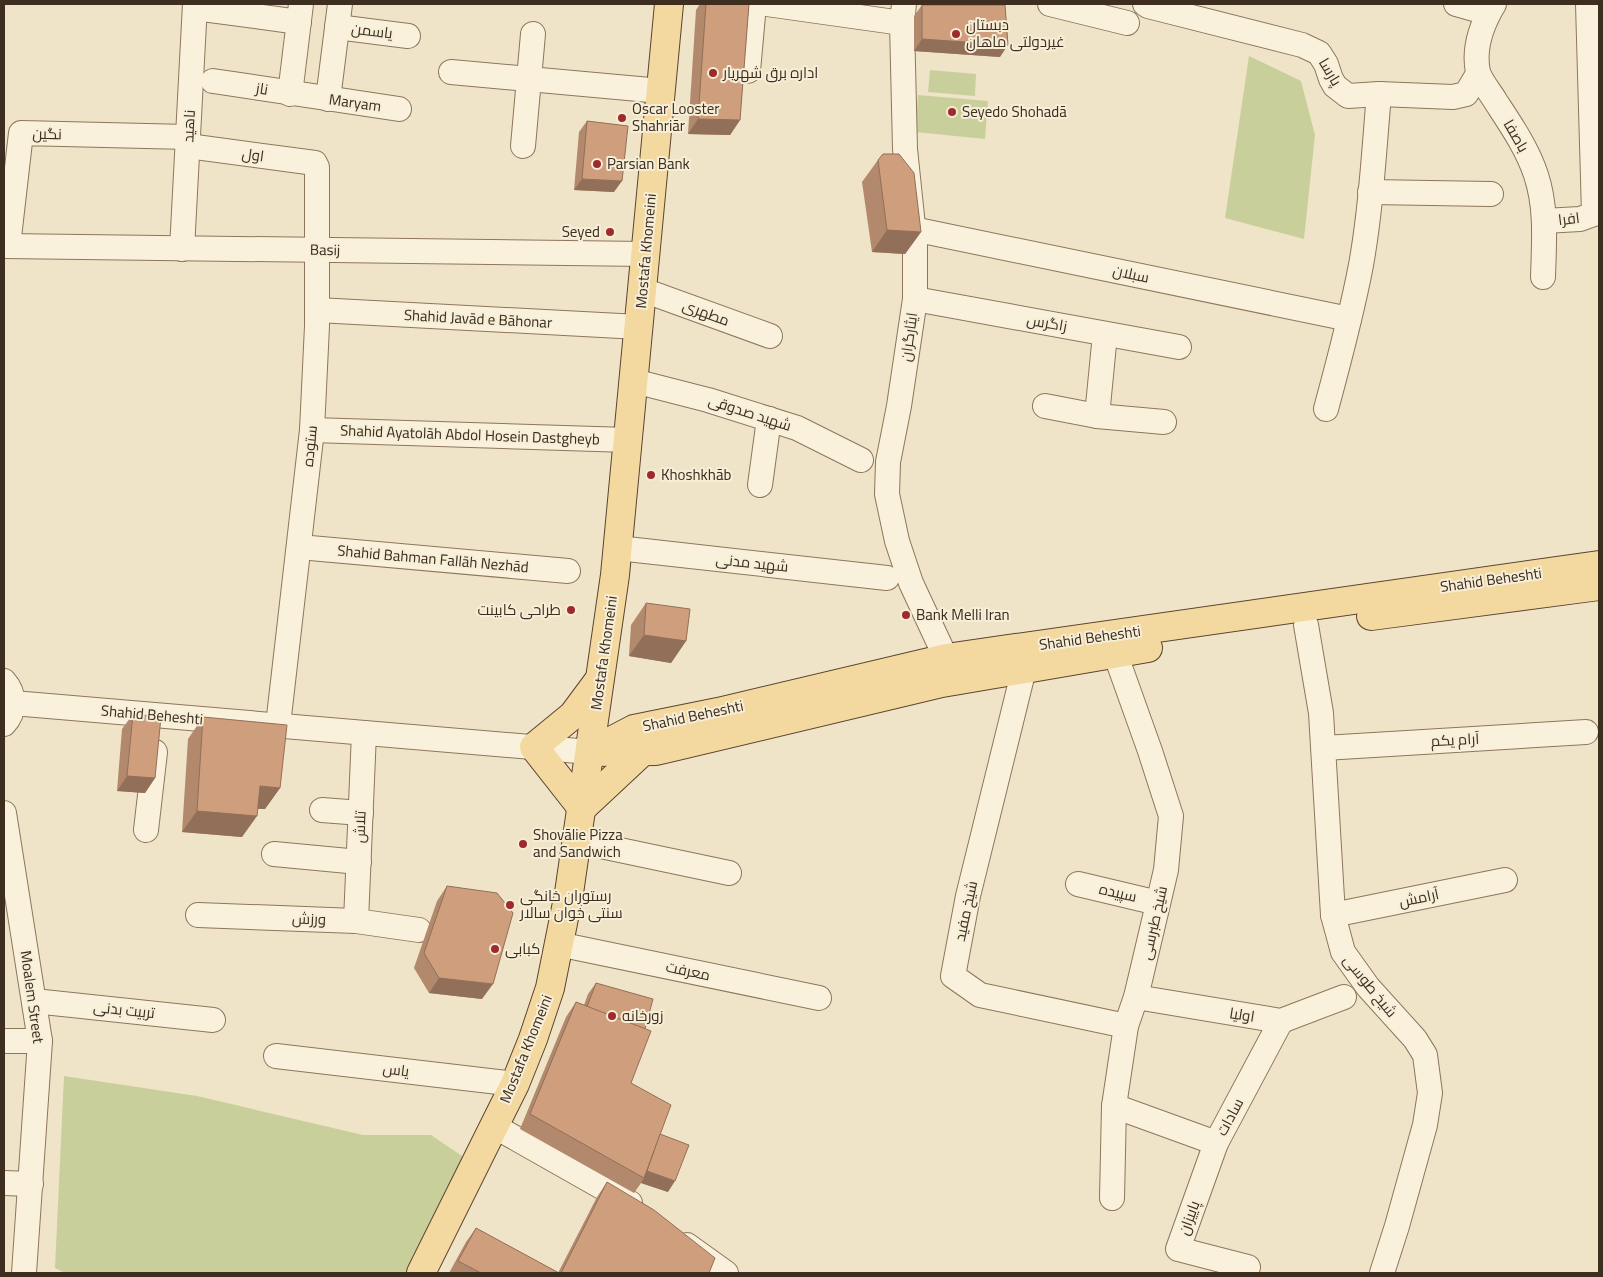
<svg xmlns="http://www.w3.org/2000/svg" width="1603" height="1277" viewBox="0 0 1603 1277" font-family="Georgia,Cairo,serif">
  <style>
    .green { fill: #c9cf9b }
    .lines { fill: none; stroke-linecap: round; stroke-linejoin: round }
    .minor-casing { stroke: #8d765c; stroke-width: 26 }
    .major-casing { stroke: #5b4430; stroke-width: 30 }
    .minor { stroke: #faf1dc; stroke-width: 24 }
    .major { stroke: #f3d9a0; stroke-width: 28 }
    .wall { fill: #b2896c }
    .shaded-wall { fill: #916f58 }
    .building { fill: #cf9f7d; stroke: #916f58 }
    .poi-dot { fill: #9e2a2b; stroke: #f7eed8; stroke-width: 2 }
    .labels { text-anchor: middle; stroke-width: 4; stroke-linejoin: round; paint-order: stroke }
    .poi-label { font-size: 15px; fill: #3d2e20; stroke: #f7eed8; text-anchor: start }
    .street-label { font-size: 15px; fill: #3d2e20; stroke: #f7eed8 }
  </style>
  <rect width="100%" height="100%" fill="#f0e4c8"/>
  <g class="green">
    <polygon points="1249,56 1301,81 1315,135 1304,239 1225,218"/>
    <polygon points="930,70 976,74 975,96 928,92"/>
    <polygon points="918,95 988,101 985,139 915,132"/>
    <polygon points="64,1076 197,1096 363,1135 431,1135 465,1158 407,1273 65,1273 55,1268"/>
  </g>
  <g class="lines">
    <defs>
      <g id="minor">
        <polyline points="767,4 902,23"/>
        <polyline points="904,4 902,23 905,149 915,245 915,299 899,406 888,462 887,494 897,541 911,583 946,658"/>
        <polyline points="1050,4 1127,23"/>
        <polyline points="1145,4 1148,6 1302,45 1319,53 1326,64 1331,79 1335,86 1348,96 1379,94 1453,97 1466,94 1478,74"/>
        <polyline points="1456,4 1488,13"/>
        <path d="M1494,4C1482,24 1473,48 1478,72C1481,82 1491,93 1496,102C1511,125 1527,148 1536,175C1547,208 1544,242 1543,277"/>
        <polyline points="195,8 299,22"/>
        <polyline points="337,27 408,36"/>
        <polyline points="748,71 754,4"/>
        <polyline points="451,72 661,91"/>
        <polyline points="213,81 399,109"/>
        <polyline points="290,94 301,4"/>
        <polyline points="328,99 340,4"/>
        <polyline points="188,146 315,163 317,167 317,326 312,430 278,725"/>
        <polyline points="523,146 533,34"/>
        <polyline points="1370,192 1491,194"/>
        <polyline points="1544,221 1580,219 1594,214 1588,4"/>
        <polyline points="913,229 1349,319"/>
        <polyline points="4,246 646,254"/>
        <polyline points="8,246 21,133 188,137"/>
        <polyline points="182,249 195,4"/>
        <polyline points="643,290 770,336"/>
        <polyline points="915,299 1179,347"/>
        <polyline points="317,310 639,327"/>
        <polyline points="634,381 708,400 797,428 861,460"/>
        <polyline points="1045,406 1097,416 1164,422"/>
        <path d="M1326,409C1339,361 1352,313 1361,265C1371,209 1374,151 1379,94"/>
        <polyline points="1097,416 1105,334"/>
        <polyline points="312,430 628,440"/>
        <polyline points="760,485 769,419"/>
        <polyline points="299,547 568,571"/>
        <polyline points="618,548 887,578"/>
        <polyline points="1306,625 1321,713 1333,915 1343,952 1368,987 1415,1039 1425,1055 1430,1093 1425,1125 1397,1226 1382,1273"/>
        <polyline points="1024,669 968,896 953,976 980,995 1126,1026"/>
        <path d="M4,681C15,693 16,712 4,724"/>
        <polyline points="13,703 590,752"/>
        <polyline points="1324,748 1586,732"/>
        <polyline points="322,810 361,813"/>
        <polyline points="4,813 40,1041 24,1273"/>
        <polyline points="146,830 155,752"/>
        <polyline points="577,841 729,873"/>
        <polyline points="274,854 359,862"/>
        <polyline points="1078,884 1158,903"/>
        <polyline points="198,915 356,921 419,930"/>
        <polyline points="1333,915 1505,880"/>
        <polyline points="356,921 364,733"/>
        <polyline points="558,944 819,998"/>
        <polyline points="1136,997 1281,1021 1344,997"/>
        <polyline points="34,1001 213,1020"/>
        <polyline points="4,1041 40,1041"/>
        <polyline points="276,1056 515,1084"/>
        <polyline points="1114,1106 1216,1143 1281,1021"/>
        <polyline points="494,1126 630,1203"/>
        <polyline points="1216,1143 1178,1249 1248,1267 1246,1273"/>
        <polyline points="4,1183 31,1184"/>
        <polyline points="1112,1198 1114,1106 1126,1026 1136,997 1166,870 1171,816 1150,751 1115,653"/>
        <polyline points="687,1245 726,1273"/>
      </g>
      <g id="major">
        <polyline points="1371,616 1599,586"/>
        <polyline points="599,680 573,715 534,747 582,808 642,752"/>
        <polyline points="590,752 634,729 718,712 946,658 1599,565"/>
        <polyline points="594,752 656,751 942,683 1148,648"/>
        <polyline points="421,1273 515,1084 533,1039 550,988 569,893 615,575 669,4"/>
      </g>
    </defs>
    <use href="#minor" class="minor-casing"/>
    <use href="#major" class="major-casing"/>
    <use href="#minor" class="minor"/>
    <use href="#major" class="major"/>
  </g>
  <g class="wall">
    <polygon points="700,4 749,4 740,120 730,135 688,134 696,10"/>
    <polygon points="922,5 1000,57 914,51 914,16"/>
    <polygon points="587,121 614,192 574,190 579,132"/>
    <polygon points="878,160 921,232 905,254 872,252 862,182"/>
    <polygon points="646,603 686,641 671,663 629,656 631,625"/>
    <polygon points="133,714 155,778 145,793 117,791 122,729"/>
    <polygon points="203,717 280,788 265,809 258,809 242,837 182,832 188,739"/>
    <polygon points="447,886 482,999 429,993 414,968 437,901"/>
    <polygon points="596,983 631,1083 660,1134 668,1192 641,1183 634,1193 520,1129 566,1017 576,1002 584,1005 588,994"/>
    <polygon points="607,1182 709,1273 449,1273 466,1242 476,1228 558,1273 597,1197"/>
  </g>
  <g class="shaded-wall">
    <polygon points="922,39 1008,45 1000,57 914,51"/>
    <polygon points="698,119 740,120 730,135 688,134"/>
    <polygon points="582,179 622,181 614,192 574,190"/>
    <polygon points="887,230 921,232 905,254 872,252"/>
    <polygon points="644,635 686,641 671,663 629,656"/>
    <polygon points="127,776 155,778 145,793 117,791"/>
    <polygon points="260,786 280,788 265,809 245,808"/>
    <polygon points="197,811 257,816 242,837 182,832"/>
    <polygon points="439,978 493,984 482,999 429,993"/>
    <polygon points="646,1171 675,1181 668,1192 641,1183 644,1178"/>
  </g>
  <g class="building">
    <polygon points="706,4 749,4 740,120 698,119"/>
    <polygon points="922,5 1005,5 1008,45 922,39"/>
    <polygon points="587,121 628,126 622,181 582,179"/>
    <polygon points="883,154 899,154 914,173 921,232 887,230 878,160"/>
    <polygon points="646,603 690,609 686,641 644,635"/>
    <polygon points="133,714 161,717 155,778 127,776"/>
    <polygon points="203,717 287,725 280,788 260,786 257,816 197,811"/>
    <polygon points="447,886 497,893 513,913 493,984 439,978 424,953"/>
    <polygon points="596,983 653,999 645,1029 587,1007"/>
    <polygon points="576,1002 651,1031 631,1083 671,1105 644,1178 530,1114"/>
    <polygon points="660,1134 689,1145 675,1181 647,1171"/>
    <polygon points="607,1182 654,1210 715,1258 709,1273 561,1273"/>
    <polygon points="476,1228 559,1273 481,1273 458,1261"/>
  </g>
  <g class="poi-dot">
    <circle cx="956" cy="34" r="5"/>
    <circle cx="713" cy="73" r="5"/>
    <circle cx="952" cy="112" r="5"/>
    <circle cx="622" cy="118" r="5"/>
    <circle cx="597" cy="164" r="5"/>
    <circle cx="610" cy="232" r="5"/>
    <circle cx="651" cy="475" r="5"/>
    <circle cx="571" cy="610" r="5"/>
    <circle cx="906" cy="615" r="5"/>
    <circle cx="523" cy="844" r="5"/>
    <circle cx="510" cy="905" r="5"/>
    <circle cx="495" cy="949" r="5"/>
    <circle cx="612" cy="1016" r="5"/>
  </g>
  <g class="labels">
    <g class="poi-label">
      <text x="966" y="30">دبستان<tspan x="966" dy="17">غیردولتی ماهان</tspan></text>
      <text x="723" y="78">اداره برق شهریار</text>
      <text x="632" y="114">Oscar Looster<tspan x="632" dy="17">Shahriār</tspan></text>
      <text x="962" y="117">Seyedo Shohadā</text>
      <text x="607" y="169">Parsian Bank</text>
      <text x="600" y="237" text-anchor="end">Seyed</text>
      <text x="661" y="480">Khoshkhāb</text>
      <text x="561" y="615" text-anchor="end">طراحی کابینت</text>
      <text x="916" y="620">Bank Melli Iran</text>
      <text x="533" y="840">Shovālie Pizza<tspan x="533" dy="17">and Sandwich</tspan></text>
      <text x="520" y="901">رستوران خانگی<tspan x="520" dy="17">سنتی خوان سالار</tspan></text>
      <text x="505" y="954">کبابی</text>
      <text x="622" y="1021">زورخانه</text>
    </g>
    <g class="street-label">
      <text transform="translate(372 31) rotate(7)" y="5">یاسمن</text>
      <text transform="translate(1330 72) rotate(59)" y="5">پارسا</text>
      <text transform="translate(262 89) rotate(9)" y="5">ناز</text>
      <text transform="translate(355 103) rotate(8)" y="5">Maryam</text>
      <text transform="translate(189 126) rotate(-87)" y="5">ناهید</text>
      <text transform="translate(47 134) rotate(1)" y="5">نگین</text>
      <text transform="translate(1516 136) rotate(60)" y="5">باصفا</text>
      <text transform="translate(253 155) rotate(8)" y="5">اول</text>
      <text transform="translate(1569 219) rotate(-7)" y="5">افرا</text>
      <text transform="translate(325 250) rotate(1)" y="5">Basij</text>
      <text transform="translate(646 251) rotate(-85)" y="5">Mostafa Khomeini</text>
      <text transform="translate(1131 274) rotate(12)" y="5">سبلان</text>
      <text transform="translate(706 313) rotate(20)" y="5">مطهری</text>
      <text transform="translate(478 319) rotate(3)" y="5">Shahid Javād e Bāhonar</text>
      <text transform="translate(1047 323) rotate(10)" y="5">زاگرس</text>
      <text transform="translate(909 337) rotate(-82)" y="5">ایثارگران</text>
      <text transform="translate(750 413) rotate(18)" y="5">شهید صدوقی</text>
      <text transform="translate(470 435) rotate(2)" y="5">Shahid Ayatolāh Abdol Hosein Dastgheyb</text>
      <text transform="translate(310 446) rotate(-84)" y="5">ستوده</text>
      <text transform="translate(433 559) rotate(5)" y="5">Shahid Bahman Fallāh Nezhād</text>
      <text transform="translate(752 563) rotate(6)" y="5">شهید مدنی</text>
      <text transform="translate(1491 580) rotate(-8)" y="5">Shahid Beheshti</text>
      <text transform="translate(1090 638) rotate(-8)" y="5">Shahid Beheshti</text>
      <text transform="translate(604 653) rotate(-82)" y="5">Mostafa Khomeini</text>
      <text transform="translate(152 715) rotate(5)" y="5">Shahid Beheshti</text>
      <text transform="translate(693 716) rotate(-12)" y="5">Shahid Beheshti</text>
      <text transform="translate(1455 740) rotate(-3)" y="5">آرام یکم</text>
      <text transform="translate(360 827) rotate(-88)" y="5">تلاش</text>
      <text transform="translate(1118 893) rotate(13)" y="5">سپیده</text>
      <text transform="translate(1419 898) rotate(-12)" y="5">آرامش</text>
      <text transform="translate(966 911) rotate(-78)" y="5">شیخ مفید</text>
      <text transform="translate(309 919) rotate(2)" y="5">ورزش</text>
      <text transform="translate(1154 923) rotate(-77)" y="5">شیخ طبرسی</text>
      <text transform="translate(688 971) rotate(12)" y="5">معرفت</text>
      <text transform="translate(1370 986) rotate(51)" y="5">شیخ طوسی</text>
      <text transform="translate(32 997) rotate(82)" y="5">Moalem Street</text>
      <text transform="translate(124 1010) rotate(6)" y="5">تربیت بدنی</text>
      <text transform="translate(1242 1015) rotate(9)" y="5">اولیا</text>
      <text transform="translate(526 1049) rotate(-68)" y="5">Mostafa Khomeini</text>
      <text transform="translate(396 1070) rotate(7)" y="5">یاس</text>
      <text transform="translate(1230 1117) rotate(-62)" y="5">سادات</text>
      <text transform="translate(1189 1218) rotate(-70)" y="5">پاییزان</text>
    </g>
  </g>
  <rect width="1603" height="1277" fill="none" stroke="#3d2e20" stroke-width="10"/>
</svg>
